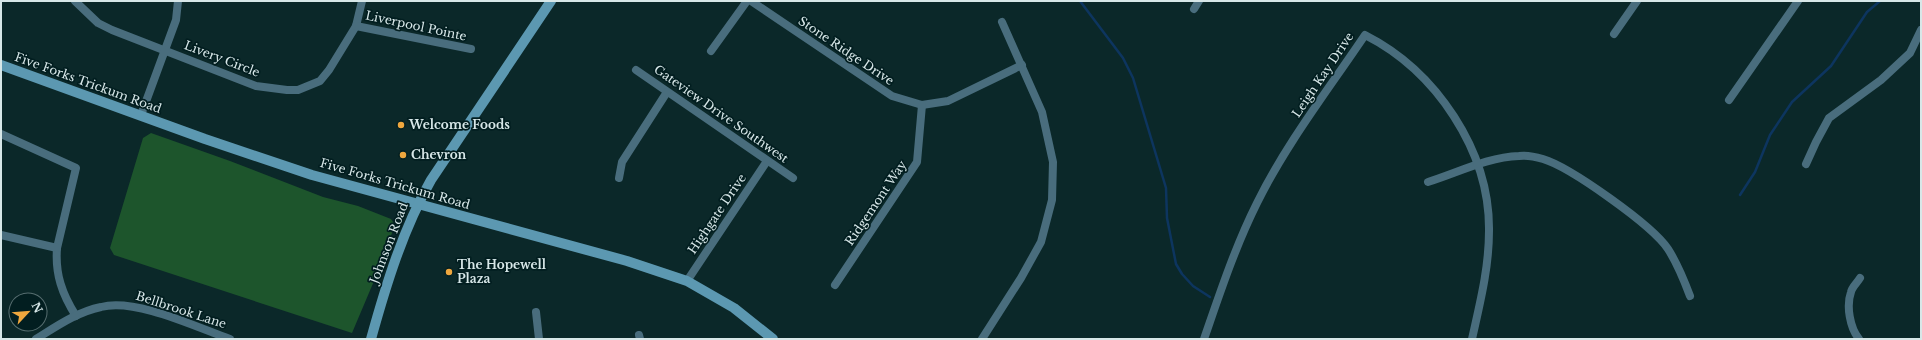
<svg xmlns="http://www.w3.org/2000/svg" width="1922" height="340" viewBox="0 0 1922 340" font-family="'Libre Baskerville',serif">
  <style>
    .green { fill: #1d552c }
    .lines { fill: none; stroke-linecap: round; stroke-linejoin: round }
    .stream { stroke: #0d355f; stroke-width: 2.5 }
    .street { stroke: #496d7d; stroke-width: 8 }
    .secondary { stroke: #5c98b1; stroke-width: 10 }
    .poi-dot { fill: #efa73e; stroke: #021e20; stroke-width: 1.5 }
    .labels { text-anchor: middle; stroke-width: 3.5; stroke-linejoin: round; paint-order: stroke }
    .street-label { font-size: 12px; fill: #d7e7e8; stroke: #021e20 }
    .poi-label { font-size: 12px; font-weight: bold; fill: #d7e7e8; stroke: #021e20; text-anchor: start }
  </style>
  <rect width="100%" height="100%" fill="#0b2829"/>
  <polygon class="green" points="151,133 230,161 323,197 358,206 391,219 395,225 374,281 352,333 114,255 110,248 143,138"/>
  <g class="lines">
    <g class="stream">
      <polyline points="1080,1 1123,58 1133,78 1166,188 1167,218 1176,264 1182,274 1193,286 1210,297"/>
      <polyline points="1740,195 1755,172 1770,135 1792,102 1831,66 1867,12 1880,1"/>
    </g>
    <g class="street">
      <polyline points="75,1 98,23 112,30 256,86 287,90 298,90 320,81 329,70 356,26 362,1"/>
      <polyline points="751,1 892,96 922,105 948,101 1022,65"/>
      <polyline points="1194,9 1199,1"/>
      <polyline points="356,26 471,49"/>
      <polyline points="1614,34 1637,1"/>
      <polyline points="711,51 747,1"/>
      <polyline points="636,70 793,178"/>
      <polyline points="1729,100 1798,1"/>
      <polyline points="141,115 176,20 178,1"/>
      <path d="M1,134L76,168L57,248C55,274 62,294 76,316"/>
      <polyline points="1806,164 1816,142 1829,118 1881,80 1910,53 1921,30"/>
      <polyline points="619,178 622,162 667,92"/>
      <path d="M1428,182C1457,173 1488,157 1519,156C1527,155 1536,157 1543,159C1570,167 1652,225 1668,249C1677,263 1684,280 1690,296"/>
      <polyline points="1,235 57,248"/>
      <polyline points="687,281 767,161"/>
      <polyline points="835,285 917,162 922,105"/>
      <polyline points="536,312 539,339"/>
      <polyline points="639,335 640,339"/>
      <path d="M36,339C57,326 77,312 101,307C136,298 196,327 230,339"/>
      <polyline points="982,339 1021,278 1041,242 1052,200 1053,162 1042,112 1002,22"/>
      <path d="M1204,339C1220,293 1235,247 1257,203C1286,144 1328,90 1365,35C1436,71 1490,151 1489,231C1489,268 1480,303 1472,339"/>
      <path d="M1859,339C1850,328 1846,306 1851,292C1852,287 1857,283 1860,278"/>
    </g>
    <g class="secondary">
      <polyline points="1,65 205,139 312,175 627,261 687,281 734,308 773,339"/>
      <path d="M371,339C386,285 403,229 431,180L551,1"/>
    </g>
  </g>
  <g class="poi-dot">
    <circle cx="401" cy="125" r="4"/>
    <circle cx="403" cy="155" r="4"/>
    <circle cx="449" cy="272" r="4"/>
  </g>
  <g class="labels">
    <g class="street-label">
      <text transform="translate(416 26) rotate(12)" y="4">Liverpool Pointe</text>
      <text transform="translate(846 51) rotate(34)" y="4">Stone Ridge Drive</text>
      <text transform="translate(222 59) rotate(21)" y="4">Livery Circle</text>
      <text transform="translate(1323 75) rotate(-56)" y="4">Leigh Kay Drive</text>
      <text transform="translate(88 83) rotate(20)" y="4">Five Forks Trickum Road</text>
      <text transform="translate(721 114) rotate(35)" y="4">Gateview Drive Southwest</text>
      <text transform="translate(395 184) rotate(16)" y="4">Five Forks Trickum Road</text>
      <text transform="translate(876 203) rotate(-56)" y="4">Ridgemont Way</text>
      <text transform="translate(717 214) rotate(-56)" y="4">Highgate Drive</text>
      <text transform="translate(389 243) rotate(-69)" y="4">Johnson Road</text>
      <text transform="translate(181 310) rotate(18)" y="4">Bellbrook Lane</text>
    </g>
    <g class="poi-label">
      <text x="409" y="129">Welcome Foods</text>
      <text x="411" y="159">Chevron</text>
      <text x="457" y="269">The Hopewell<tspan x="457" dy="14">Plaza</tspan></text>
    </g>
  </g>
  <rect width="1922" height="340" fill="none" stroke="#d7e7e8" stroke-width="4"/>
  <g transform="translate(28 312) rotate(64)"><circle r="19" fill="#021e20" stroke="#576e70"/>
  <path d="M0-3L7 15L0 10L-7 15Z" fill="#efa73e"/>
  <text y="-6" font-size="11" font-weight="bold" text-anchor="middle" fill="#d7e7e8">N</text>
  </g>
</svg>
